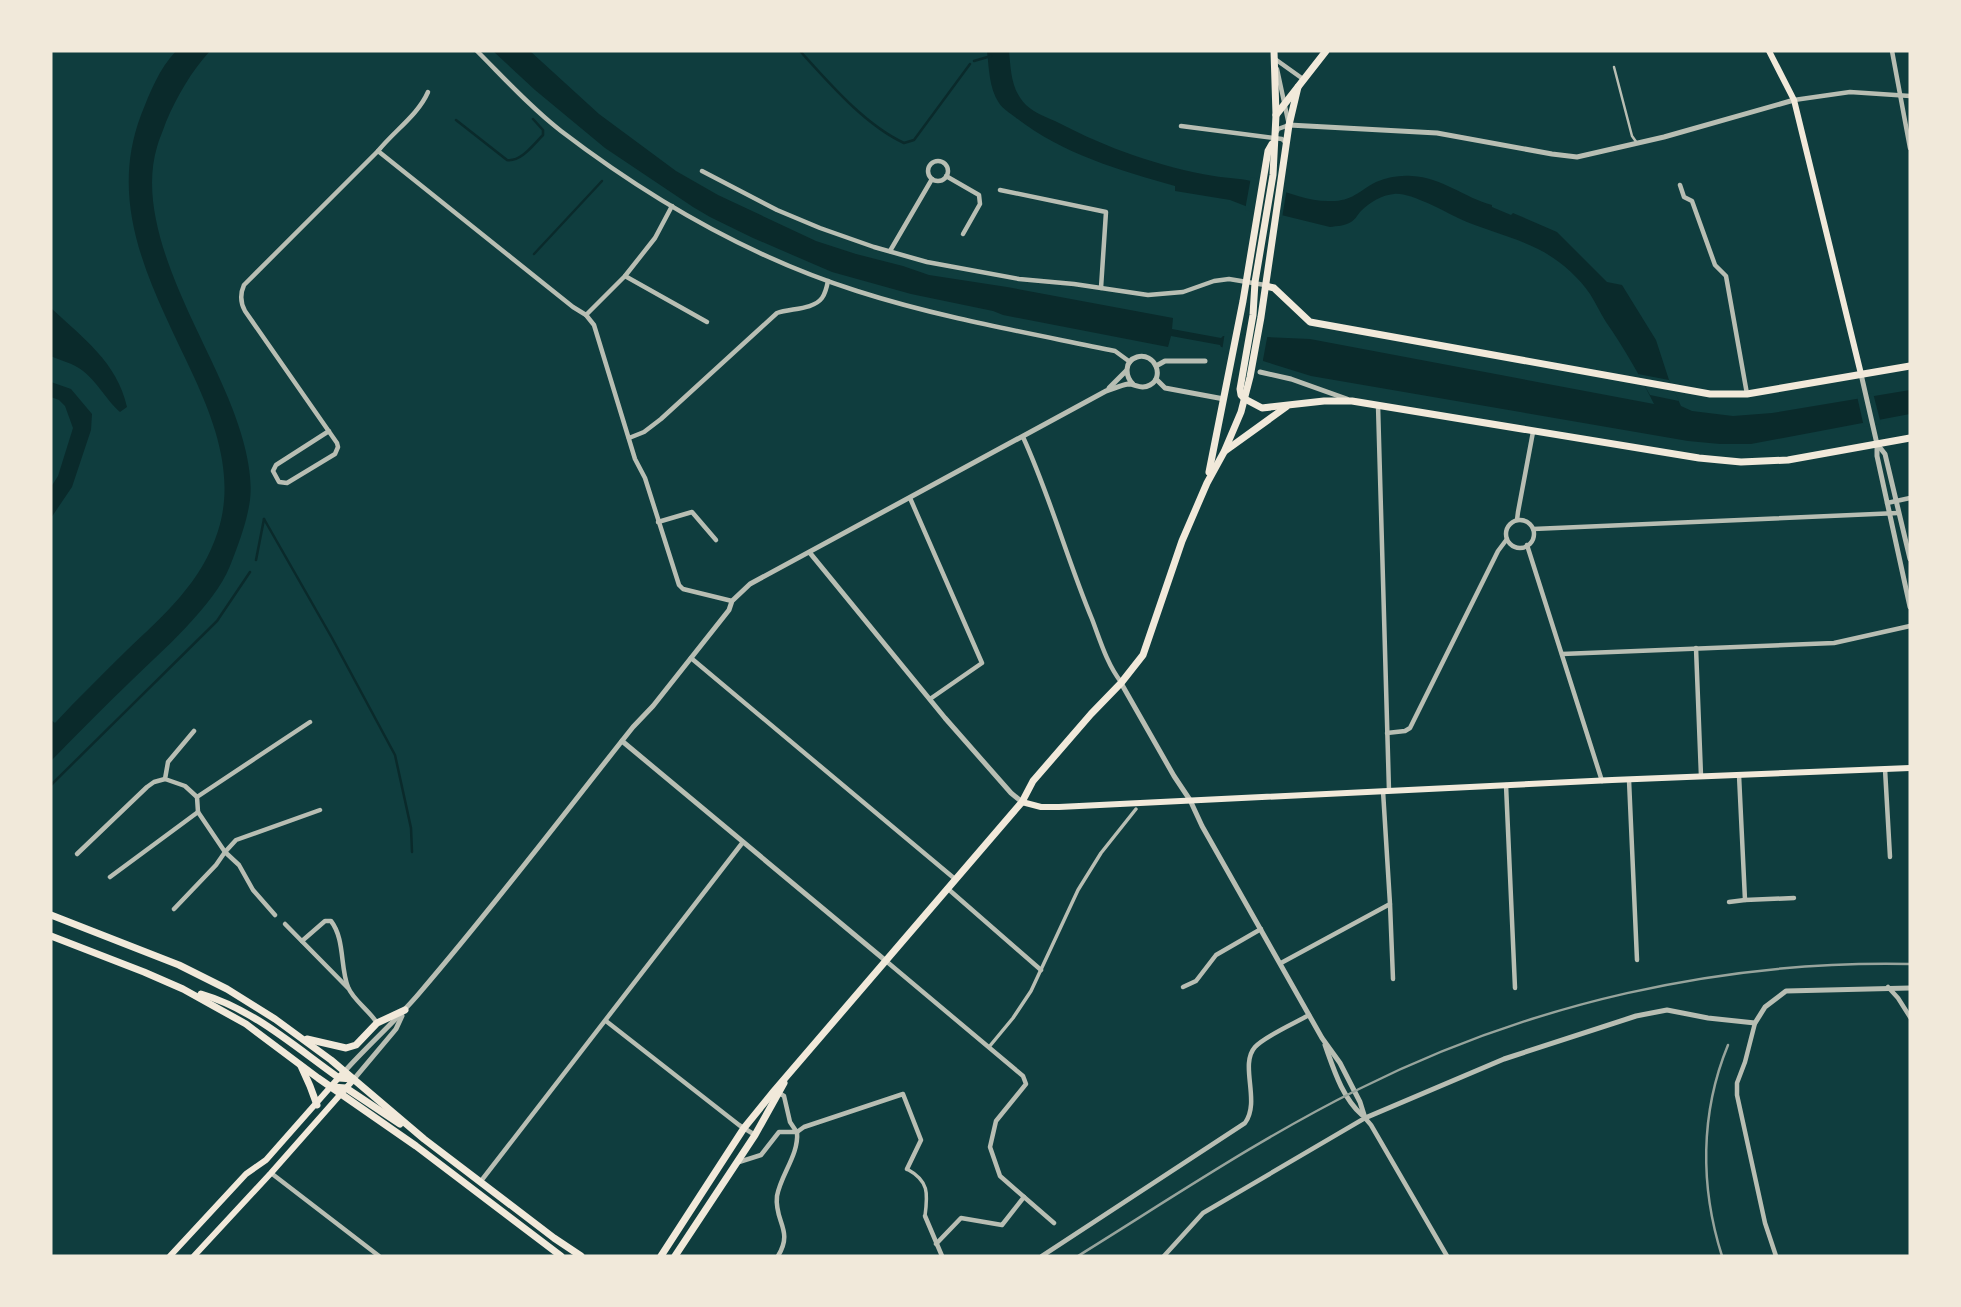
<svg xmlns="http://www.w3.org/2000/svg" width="1961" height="1307" viewBox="0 0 1961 1307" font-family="Bitter,serif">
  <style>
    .water { fill: #0a2a2b }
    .pier { fill: #0f3d3e }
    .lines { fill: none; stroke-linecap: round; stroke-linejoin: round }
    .stream { stroke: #0a2a2b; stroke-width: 2.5 }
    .service { stroke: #b8beb3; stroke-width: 2.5 }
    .pedestrian { stroke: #b8beb3; stroke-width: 3.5 }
    .minor { stroke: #b8beb3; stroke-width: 4.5 }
    .tertiary { stroke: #b8beb3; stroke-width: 5 }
    .secondary { stroke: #f1e9da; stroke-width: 6 }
    .primary { stroke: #f1e9da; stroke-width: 7 }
    .rail { stroke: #97a49c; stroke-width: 2.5 }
  </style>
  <rect width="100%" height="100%" fill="#0f3d3e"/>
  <g class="water">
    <path d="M176,51H210C191,72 177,96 166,122C163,131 159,139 157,147C134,225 197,323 226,393C239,423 254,467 250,500C247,522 238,546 230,566C214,606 161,652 130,682C103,708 77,734 51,761V720L55,723C78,698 102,675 126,651C164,615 202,582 218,531C235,478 216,425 194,377C156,294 105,210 141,115C150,92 159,69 176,51Z"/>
    <path d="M493,51H530L599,114L676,171L718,195L816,241L856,254L903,266L929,275L1007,287L1173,318L1172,329L1221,338L1223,336L1266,341L1267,337L1310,339L1654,404C1640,376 1624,348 1606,322C1600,313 1596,303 1590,294C1577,275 1558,259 1538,249C1512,236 1484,230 1458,218C1443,211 1410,192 1394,194C1382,195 1370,202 1361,211C1358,214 1355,220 1351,222C1345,226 1337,226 1330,227L1248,207L1230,200L1175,191V186C1119,170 1062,154 1015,117C1010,113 1003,109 999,103C989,88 989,68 987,51H1009C1011,71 1011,90 1026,105C1034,113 1049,118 1059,123C1107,148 1160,167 1214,176C1226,178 1239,178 1251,181C1276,187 1302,201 1328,201C1352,202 1357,192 1376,182C1388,177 1400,175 1412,176C1441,177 1465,198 1492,205V207L1511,215L1513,213L1557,232L1607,282L1622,285L1656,340L1669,380L1681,406L1692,411L1733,416L1772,413L1910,390V414L1751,444H1720L1688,441L1311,376L1263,361V356L1221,347L1220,345L1171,336L1168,347L1003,315L993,311L911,294L832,272L753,238L710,217L693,207L605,148L535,90Z"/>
    <path d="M51,308C83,338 117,362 127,407L120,412C105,399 95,377 77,367C69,362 59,360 51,356Z"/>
    <polygon points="51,382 71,389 92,414 91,430 72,487 51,518 51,487 58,476 73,428 65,406 59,400 51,397"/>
  </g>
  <g class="pier">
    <polygon points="1251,177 1287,188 1282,218 1245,210"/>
    <polygon points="1225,332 1263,337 1268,333 1262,365 1259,359 1222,351"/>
    <polygon points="1638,374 1669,380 1679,401 1650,395"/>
    <polygon points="1873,393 1881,424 1864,427 1857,396"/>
  </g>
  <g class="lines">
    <g class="stream">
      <path d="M800,51C829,83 865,125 904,143L914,140L970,64"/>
      <polyline points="974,61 991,56"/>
      <path d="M456,120L507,160C521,162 533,145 543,135V130L533,119"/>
      <polyline points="534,254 602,181"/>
      <polyline points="264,519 332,638 395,755 411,828 412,852"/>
      <polyline points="256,560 264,519"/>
      <polyline points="51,785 217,621 250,572"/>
    </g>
    <polyline class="service" points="1614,67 1632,136 1637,143"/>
    <g class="pedestrian">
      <polyline points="989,1047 1013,1018 1031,991 1078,890 1101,853 1136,809"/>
      <path d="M907,1169C929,1181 928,1193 925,1216"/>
    </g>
    <g class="minor">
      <path d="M477,51C504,78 530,107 561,131C650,199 750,257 857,291C941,318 1029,333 1115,351L1130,362"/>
      <polyline points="1892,51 1910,148"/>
      <polyline points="1275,59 1303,79"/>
      <polyline points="1794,100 1850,92 1910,96"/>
      <polyline points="1181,126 1282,139 1286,143"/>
      <polyline points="1277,131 1278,129 1289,125 1277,69"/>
      <path d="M378,151C394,131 418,115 428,92"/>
      <circle cx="938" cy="171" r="10"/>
      <polyline points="702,171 777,210 820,228 874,247 927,262 1019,279 1074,284 1148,295 1183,292 1214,281 1229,279 1265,285"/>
      <polyline points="946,176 979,195 980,204 963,234"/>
      <polyline points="1680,185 1684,197 1692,201 1715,265 1726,276 1747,394"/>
      <polyline points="1000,190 1106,212 1101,288"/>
      <polyline points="890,251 932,179"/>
      <polyline points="625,276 707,322"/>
      <polyline points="586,315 594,325 635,459 645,478 679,585 683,589 732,601"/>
      <polyline points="1378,405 1389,791"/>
      <path d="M329,431L276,465L273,471L279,482L287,483L335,454L338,447L337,443L245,311C240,302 240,294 244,285L378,151L573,307L586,315L625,276L655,238L672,206"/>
      <path d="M1023,437C1050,496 1067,559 1092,619C1100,640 1107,664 1121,682"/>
      <path d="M629,438L644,432L661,419L777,313C790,308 813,310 822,298C825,294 827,286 828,281"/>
      <polyline points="910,498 982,663 930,699"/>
      <polyline points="1887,503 1910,498"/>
      <polyline points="1517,520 1518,512 1533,432"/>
      <circle cx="1520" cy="534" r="14"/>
      <polyline points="658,522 692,512 716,540"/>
      <polyline points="1533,529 1898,513"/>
      <polyline points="1527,545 1602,781"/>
      <polyline points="1696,648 1701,776"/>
      <polyline points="1562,654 1834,643 1910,626"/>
      <polyline points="691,658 955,879"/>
      <polyline points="194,731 168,762 165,779 185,786 197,797"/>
      <polyline points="1387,733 1405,731 1410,728 1498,551 1507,539"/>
      <polyline points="1885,769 1890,857"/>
      <polyline points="1739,775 1745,900 1794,898"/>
      <polyline points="1629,780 1637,960"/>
      <polyline points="1506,785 1515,988"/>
      <polyline points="198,812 197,797 310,722"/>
      <polyline points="77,854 147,787 154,782 165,779"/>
      <polyline points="110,877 198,812 225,852 236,840 320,810"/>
      <polyline points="947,888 1041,970"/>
      <polyline points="1729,902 1745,900"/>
      <polyline points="1390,904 1393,979"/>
      <polyline points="174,909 216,865 225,852 239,865 253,890 275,915"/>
      <polyline points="285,924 348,988"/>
      <path d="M302,941L325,921H331C345,939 340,967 348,987C353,1000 369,1010 377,1023"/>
      <polyline points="886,961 1023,1076 1026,1084 996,1121 990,1147 1000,1176 1054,1223"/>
      <polyline points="1281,963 1390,904 1383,791"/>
      <polyline points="1183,987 1196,981 1216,955 1261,929"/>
      <polyline points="1888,987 1898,998 1910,1017"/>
      <polyline points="606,1021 739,1125 755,1135"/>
      <polyline points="1755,1023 1745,1062 1737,1083 1737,1095 1765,1223 1776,1256"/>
      <polyline points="779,1093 784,1096 790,1122 796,1131"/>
      <polyline points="739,1162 761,1155 779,1132 797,1132 804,1127 903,1094 921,1140 907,1169"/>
      <polyline points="271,1173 379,1256"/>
      <polyline points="481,1181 743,842"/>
      <polyline points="925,1216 942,1256"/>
      <polyline points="936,1244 961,1218 1002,1225 1024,1197"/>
      <path d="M778,1256C794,1230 774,1222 777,1196C781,1174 799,1155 797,1132"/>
      <path d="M1042,1256L1245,1123C1261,1101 1239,1065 1255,1047C1265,1036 1295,1023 1309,1015"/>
      <polyline points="1164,1256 1203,1213 1365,1118 1371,1125 1447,1256"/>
    </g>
    <g class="tertiary">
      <polyline points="1289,125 1437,133 1552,154 1577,157 1664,137 1794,100"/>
      <polyline points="1156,366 1165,361 1205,361"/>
      <polyline points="1260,372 1291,379 1347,399"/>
      <polyline points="1861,374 1877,444 1877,456 1910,607"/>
      <polyline points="1156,379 1165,388 1224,399"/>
      <polyline points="1109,388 1126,371"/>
      <polyline points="1877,444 1885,454 1910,559"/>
      <polyline points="810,553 945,718 1011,793 1022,802"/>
      <polyline points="1121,683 1174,776 1190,800 1202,826 1322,1038 1340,1063 1360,1102 1365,1118"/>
      <polyline points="622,741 886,961"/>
      <path d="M1325,1045C1334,1070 1342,1097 1362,1115"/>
      <path d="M345,1071C370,1043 398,1019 422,990C495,905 563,815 633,727L653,706L729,610L732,601L750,584L1106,391C1113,389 1121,385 1128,384C1136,384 1141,390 1150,385C1165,377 1155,352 1137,357C1124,361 1125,376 1133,384"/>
      <polyline points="354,1079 396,1029 402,1016"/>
      <polyline points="1365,1118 1504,1059 1636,1016 1667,1010 1708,1018 1755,1023 1765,1007 1786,991 1910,988"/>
    </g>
    <g class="secondary">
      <polyline points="1769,51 1794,100 1861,374"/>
      <polyline points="1022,802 1041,807 1059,807 1612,780 1910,768"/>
      <polyline points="170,1256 246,1174 266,1160 341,1075"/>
      <polyline points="194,1256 271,1173 354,1079"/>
    </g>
    <g class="primary">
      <polyline points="1274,51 1276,115 1273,175 1255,282 1253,315 1240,389 1241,395 1245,399 1262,408 1324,401 1352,401 1699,458 1741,462 1788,460 1910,438"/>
      <polyline points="1276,115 1326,51"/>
      <polyline points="1266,286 1274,288 1310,322 1710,394 1747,394 1910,366"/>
      <polyline points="1225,451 1286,407"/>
      <polyline points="1209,472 1243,301 1268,151 1272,144"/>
      <polyline points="51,915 179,965 227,989 275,1019 331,1060 424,1139 554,1238 581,1256"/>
      <polyline points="51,936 144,972 183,989 246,1024 318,1078 416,1146 561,1256"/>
      <path d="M201,994C253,1009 295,1047 339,1078L353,1079"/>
      <polyline points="307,1039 346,1048 356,1045 377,1023 405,1010"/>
      <polyline points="301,1066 310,1086 317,1105"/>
      <polyline points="332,1087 346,1088 400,1124"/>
      <polyline points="661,1256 744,1128 774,1091 1022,802 1033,781 1091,714 1121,683 1143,655 1182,541 1207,483 1224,452 1241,412 1250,377 1261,317 1289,125 1298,87"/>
      <polyline points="675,1256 755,1135 784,1083"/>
    </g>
    <g class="rail">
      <path d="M1078,1256C1170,1199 1262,1137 1359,1089C1529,1004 1720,960 1910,964"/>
      <path d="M1722,1256C1700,1187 1700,1113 1728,1045"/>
    </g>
  </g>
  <rect width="1961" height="1307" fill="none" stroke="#f1e9da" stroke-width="105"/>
</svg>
